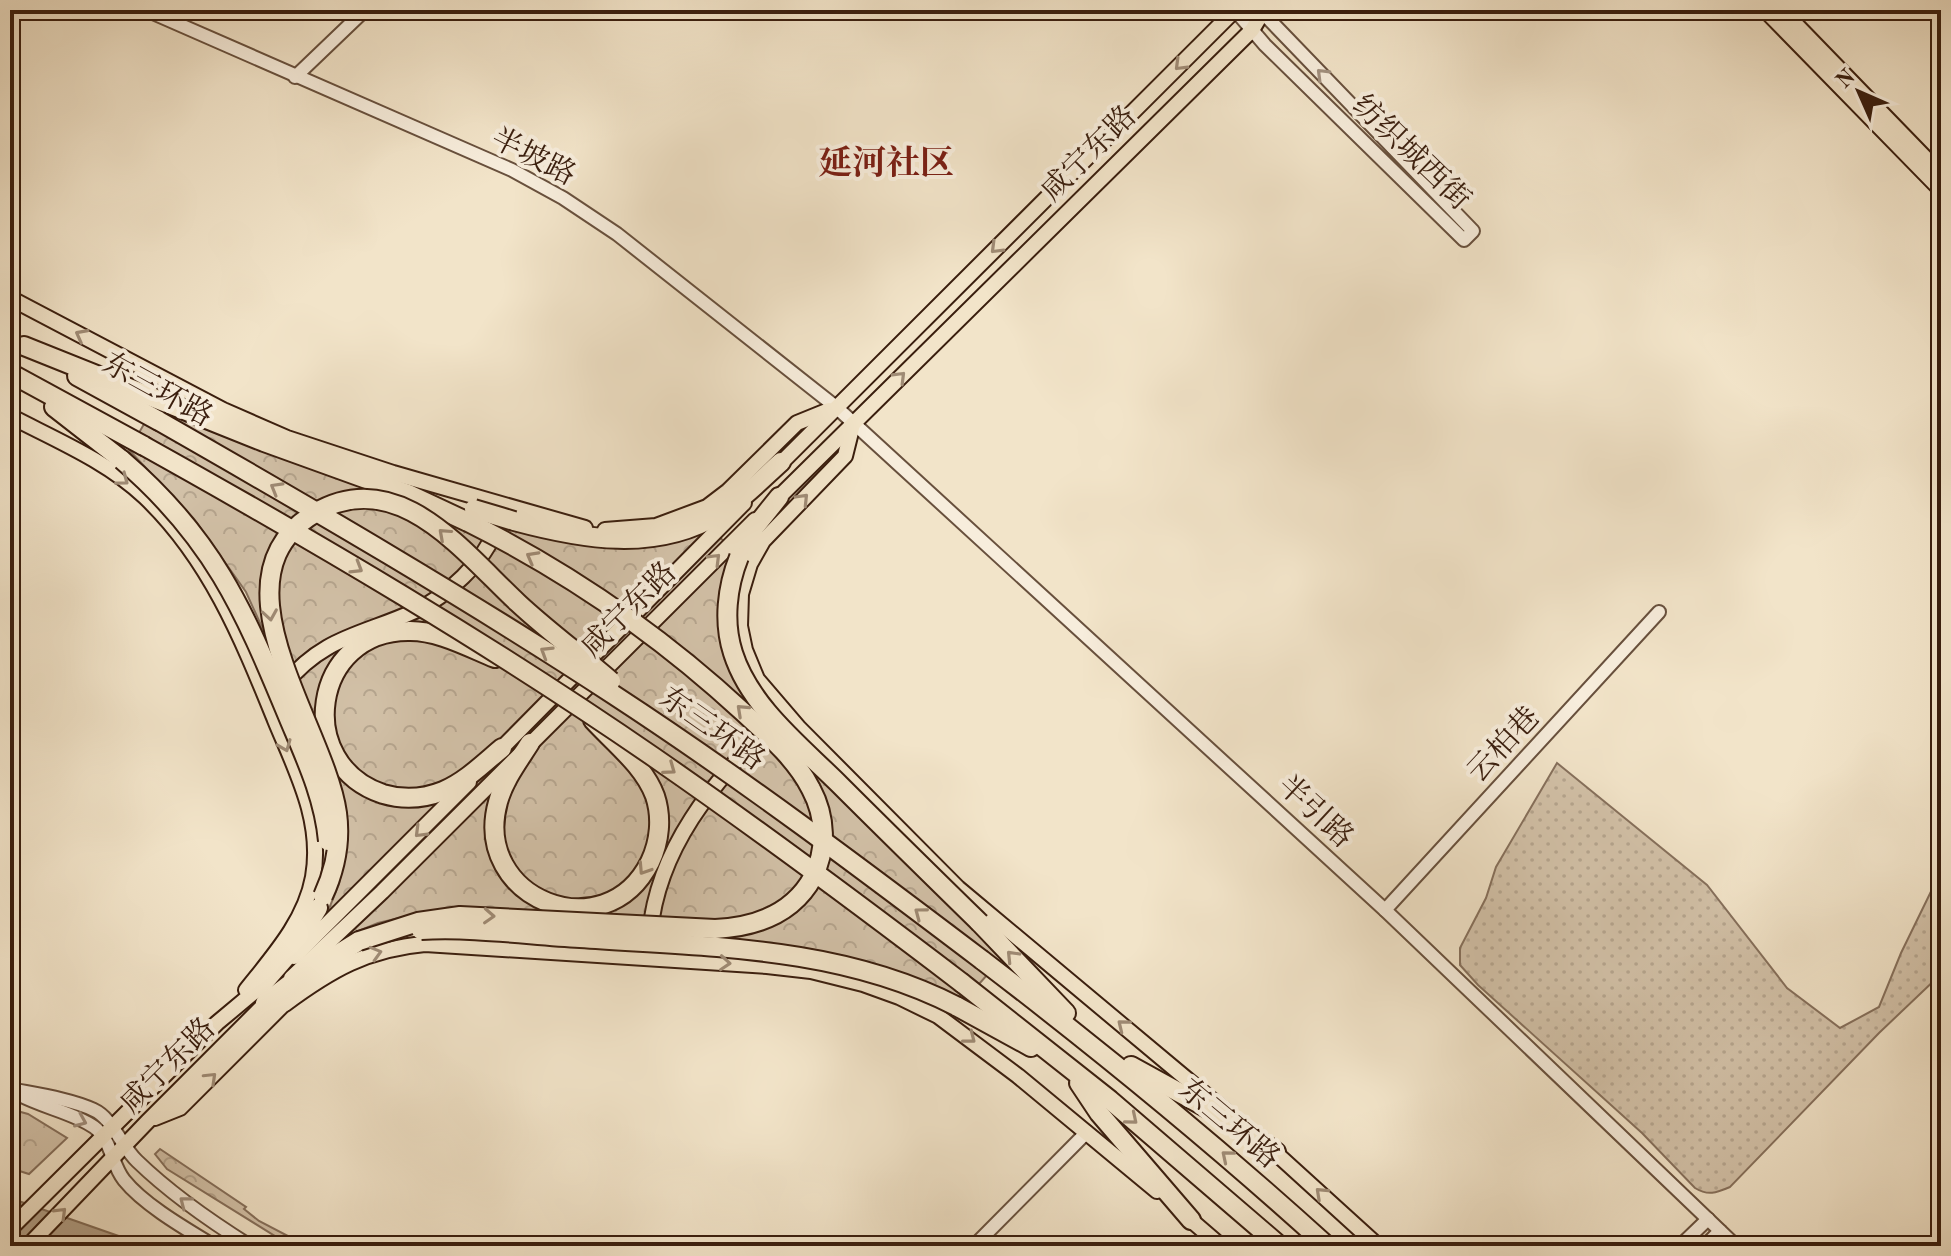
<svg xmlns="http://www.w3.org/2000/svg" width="1951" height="1256" viewBox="0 0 1951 1256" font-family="'Old Standard TT','Noto Serif SC',serif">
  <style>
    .grass { fill: url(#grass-dots); stroke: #86705c; stroke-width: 2 }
    .forest { fill: url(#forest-crowns); stroke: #86705c; stroke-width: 2 }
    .water { fill: #b3a189; stroke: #836d58; stroke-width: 2 }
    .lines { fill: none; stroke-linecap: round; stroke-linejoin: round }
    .minor-casing { stroke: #68503d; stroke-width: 16 }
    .major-casing { stroke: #3a1e0e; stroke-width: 18 }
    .highway-casing { stroke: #3a1e0e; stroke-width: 22 }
    .minor { stroke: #f7eddc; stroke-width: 12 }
    .major { stroke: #f2e4c9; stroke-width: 14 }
    .highway { stroke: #f2e4c9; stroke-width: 18 }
    .highway-bridge-casing { stroke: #3a1e0e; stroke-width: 22; stroke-linecap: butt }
    .highway-bridge { stroke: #f2e4c9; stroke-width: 18 }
    .oneway { stroke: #9f8b75 }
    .oneway2 { stroke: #a2907f }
    .labels { text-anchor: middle; stroke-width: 8; stroke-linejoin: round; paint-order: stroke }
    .street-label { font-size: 30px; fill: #3a1e0e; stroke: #f7eddc }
    .quarter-label { font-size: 34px; font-weight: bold; fill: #7a1f14; stroke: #f7eddc }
  </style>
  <defs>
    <pattern id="grass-dots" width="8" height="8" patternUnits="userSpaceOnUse" patternTransform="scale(2)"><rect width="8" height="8" fill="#d3c2a9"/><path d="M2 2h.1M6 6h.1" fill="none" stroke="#b6a690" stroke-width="1.8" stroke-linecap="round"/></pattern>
    <pattern id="forest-crowns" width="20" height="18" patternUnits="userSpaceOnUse" patternTransform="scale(2)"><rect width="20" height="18" fill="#d3c2a9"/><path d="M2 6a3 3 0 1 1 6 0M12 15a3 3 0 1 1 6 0" fill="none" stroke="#b6a690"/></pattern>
  </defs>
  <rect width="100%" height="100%" fill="#f2e4c9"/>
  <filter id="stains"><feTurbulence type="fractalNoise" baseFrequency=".0025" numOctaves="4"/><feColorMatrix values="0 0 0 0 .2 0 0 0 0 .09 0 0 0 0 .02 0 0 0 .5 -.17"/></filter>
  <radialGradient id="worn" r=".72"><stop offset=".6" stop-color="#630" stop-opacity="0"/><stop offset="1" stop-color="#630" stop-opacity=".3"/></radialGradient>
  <path class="grass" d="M1557,763L1707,885L1787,988L1840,1028L1879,1007L1901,953L1941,871V974L1879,1033L1730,1187C1716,1193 1708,1196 1695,1188L1642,1133L1478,985L1460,965V948L1486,898L1496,867Z"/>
  <g class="forest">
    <polygon points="155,405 218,434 293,461 475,515 556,536 708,527 736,552 726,643 1005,955 962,1003 936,990 416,914 378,923 344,937 326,916 339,884 344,859 344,804 329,751 304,720 246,592 194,519 129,450"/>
    <polygon points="10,1109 28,1114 67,1138 29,1174 10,1168"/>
    <polygon points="160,1149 246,1207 244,1209 259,1221 307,1246 291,1246 167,1169 155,1154"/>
  </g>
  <polygon class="water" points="10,1198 130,1240 140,1246 10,1246"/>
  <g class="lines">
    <defs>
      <g id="minor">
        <polyline points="146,10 512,170 563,198 617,234 836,407 1385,910 1736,1246"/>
        <polyline points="1235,10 1265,45 1464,240 1473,231 1260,10"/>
        <polyline points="295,77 365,10"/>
        <polyline points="1385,910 1659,612"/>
        <path d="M10,1089C35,1094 71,1099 94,1110C112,1118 122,1147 137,1161C171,1194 210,1221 250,1246"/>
        <path d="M20,1095C42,1107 74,1113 94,1127C112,1140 111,1164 124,1180C144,1205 186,1229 214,1246"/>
        <polyline points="974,1246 1087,1132"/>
        <polyline points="1680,1246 1708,1219"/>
        <polyline points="1705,1246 1720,1231"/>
      </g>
      <g id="major">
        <polyline points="1765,10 1941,190"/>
        <polyline points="1782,10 1941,174"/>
        <polyline points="10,298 223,410 287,438 393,473 585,528"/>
        <path d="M10,416C56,440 107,461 145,497C210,559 242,639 275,720C296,771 323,821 313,877C305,921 273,956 246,990"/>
        <polyline points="853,424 845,456 763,541 750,564 741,594 740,626 745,650 757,679 799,728 958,888 1225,1111"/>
        <polyline points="777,467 1235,10"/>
        <polyline points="773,503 1252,30 1264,10"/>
        <polyline points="605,530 656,526 707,507 728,491 797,423 829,410"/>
        <path d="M284,685C324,636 363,635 415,611C447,596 484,562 496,529"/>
        <polyline points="497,753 744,503"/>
        <path d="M650,933C658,847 713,784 770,724"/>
        <polyline points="294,957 469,782"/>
        <polyline points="291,978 382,892 755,520"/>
        <path d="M285,1004C331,970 367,949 425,944L767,966L811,971L863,984L899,997L938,1016L1018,1076L1157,1191"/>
        <polyline points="155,1118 180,1108 290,998"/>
        <polyline points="1269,1147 1378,1246"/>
        <polyline points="1185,1215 1221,1246"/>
        <polyline points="10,1229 217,1023 266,982"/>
        <polyline points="28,1246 148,1121 271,998"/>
      </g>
      <g id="highway">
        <polyline points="24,346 264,442 408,494 468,522"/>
        <polyline points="10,373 144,446"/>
        <polyline points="77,376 159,421"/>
        <polyline points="54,407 122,460"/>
        <path d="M514,521C581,539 656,553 719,514C742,500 761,480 781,462"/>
        <polyline points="739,557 755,527 779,497"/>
        <path d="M495,658C468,647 437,630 408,631C312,631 293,764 383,794C403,800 423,799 443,791C465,782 484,763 502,748"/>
        <path d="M530,743C518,762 504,780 498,802C471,899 605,952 650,862C660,841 662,817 655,796C644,766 614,743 593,720"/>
        <polyline points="980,923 1066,1013"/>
        <path d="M982,960C1101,1051 1216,1145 1327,1246"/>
        <polyline points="962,983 1110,1100 1280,1246"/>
        <polyline points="259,988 292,950 318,908"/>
        <polyline points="265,1003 290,984 359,941"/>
        <polyline points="956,1006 1031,1047"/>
        <polyline points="1131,1066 1231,1121 1276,1152"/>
        <polyline points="1079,1083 1099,1113 1191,1220"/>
      </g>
    </defs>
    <use href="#minor" class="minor-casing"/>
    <use href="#major" class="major-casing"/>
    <use href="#highway" class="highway-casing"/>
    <use href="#minor" class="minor"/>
    <use href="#major" class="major"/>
    <use href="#highway" class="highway"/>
    <defs>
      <g id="highway-bridge">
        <path d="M159,421C313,509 466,598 614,695C741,778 862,869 982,960"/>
        <path d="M144,446C318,543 490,644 655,758C759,830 861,906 962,983"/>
        <path d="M122,460C212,537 243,608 287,714C304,755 324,796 328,841"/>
        <polyline points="474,509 514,521"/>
        <path d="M739,557C727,587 723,622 733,653C750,707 802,747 840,785C887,832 933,877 980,923"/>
        <path d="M323,896C335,870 341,842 337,813C325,726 206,578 315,513C398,464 464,553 518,603C548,631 581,655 611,681"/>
        <path d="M421,930C473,927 527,935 580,938C708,947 840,946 956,1006"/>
        <path d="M359,941L418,922L460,916L715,929C755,927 793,914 813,877C827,849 826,817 811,789C796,759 768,735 743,712C661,636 568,572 468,522"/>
      </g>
    </defs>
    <use href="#highway-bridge" class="highway-bridge-casing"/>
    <use href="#highway-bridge" class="highway-bridge"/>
  </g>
  <defs><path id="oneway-chevron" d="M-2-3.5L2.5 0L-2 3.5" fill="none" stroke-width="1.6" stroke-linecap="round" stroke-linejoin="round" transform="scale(2)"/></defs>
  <g class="oneway">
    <use href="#oneway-chevron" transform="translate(1180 65) rotate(135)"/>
    <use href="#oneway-chevron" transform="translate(996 248) rotate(135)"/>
    <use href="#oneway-chevron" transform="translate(81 335) rotate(-152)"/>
    <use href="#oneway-chevron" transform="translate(900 377) rotate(-45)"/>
    <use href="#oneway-chevron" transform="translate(123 480) rotate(37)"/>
    <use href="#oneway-chevron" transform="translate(276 488) rotate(-150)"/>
    <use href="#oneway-chevron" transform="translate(803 499) rotate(-46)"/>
    <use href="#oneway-chevron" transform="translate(444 534) rotate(-138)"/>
    <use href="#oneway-chevron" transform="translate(532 557) rotate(-151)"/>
    <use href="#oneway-chevron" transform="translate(715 559) rotate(-45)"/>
    <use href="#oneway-chevron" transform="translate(357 568) rotate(31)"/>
    <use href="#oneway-chevron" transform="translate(270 615) rotate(81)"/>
    <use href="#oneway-chevron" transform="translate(546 652) rotate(-148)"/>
    <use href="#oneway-chevron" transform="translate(742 710) rotate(-137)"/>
    <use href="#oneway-chevron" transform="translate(285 746) rotate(68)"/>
    <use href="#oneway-chevron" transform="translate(670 769) rotate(36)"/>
    <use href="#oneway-chevron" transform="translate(420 832) rotate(135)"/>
    <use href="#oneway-chevron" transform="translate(644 869) rotate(123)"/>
    <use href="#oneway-chevron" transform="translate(920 913) rotate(-143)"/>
    <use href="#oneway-chevron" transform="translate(489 916) rotate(3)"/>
    <use href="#oneway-chevron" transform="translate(376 953) rotate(-16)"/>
    <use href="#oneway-chevron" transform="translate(1012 956) rotate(-134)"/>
    <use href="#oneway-chevron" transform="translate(725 963) rotate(4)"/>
    <use href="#oneway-chevron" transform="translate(1123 1025) rotate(-141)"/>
    <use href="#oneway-chevron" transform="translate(970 1038) rotate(38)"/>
    <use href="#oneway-chevron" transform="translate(211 1078) rotate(-44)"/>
    <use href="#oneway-chevron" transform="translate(1132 1119) rotate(40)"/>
    <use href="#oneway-chevron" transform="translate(1227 1156) rotate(-140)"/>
    <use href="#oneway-chevron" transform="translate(1321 1193) rotate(-137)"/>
    <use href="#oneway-chevron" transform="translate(61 1213) rotate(-45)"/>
  </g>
  <g class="oneway2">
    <use href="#oneway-chevron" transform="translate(1322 74) rotate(-135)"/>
    <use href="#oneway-chevron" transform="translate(81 1121) rotate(23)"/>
    <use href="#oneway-chevron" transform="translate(185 1202) rotate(-142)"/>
  </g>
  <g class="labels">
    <g class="street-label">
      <text transform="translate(1412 152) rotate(44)" y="10">纺织城西街</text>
      <text transform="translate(1088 153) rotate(-45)" y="10">咸宁东路</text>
      <text transform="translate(534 156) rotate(27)" y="10">半坡路</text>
      <text transform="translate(158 389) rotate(29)" y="10">东三环路</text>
      <text transform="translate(628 609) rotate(-45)" y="10">咸宁东路</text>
      <text transform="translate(713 728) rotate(35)" y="10">东三环路</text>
      <text transform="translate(1503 744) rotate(-47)" y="10">云柏巷</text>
      <text transform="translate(1316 811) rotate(43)" y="10">半引路</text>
      <text transform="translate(167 1065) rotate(-45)" y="10">咸宁东路</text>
      <text transform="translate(1230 1123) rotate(40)" y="10">东三环路</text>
    </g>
    <g class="quarter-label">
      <text x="886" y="174">延河社区</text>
    </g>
  </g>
  <rect width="1951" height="1256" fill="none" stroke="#f2e4c9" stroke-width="40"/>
  <rect x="12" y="12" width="1927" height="1232" fill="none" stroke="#3a1e0e" stroke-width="4"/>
  <rect x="20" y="20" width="1911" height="1216" fill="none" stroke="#3a1e0e" stroke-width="2"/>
  <g transform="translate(1859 92) rotate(315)" stroke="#f7eddc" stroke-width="6" paint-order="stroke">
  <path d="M0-6L14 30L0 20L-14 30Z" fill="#3a1e0e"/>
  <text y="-12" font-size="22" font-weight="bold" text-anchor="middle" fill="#3a1e0e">N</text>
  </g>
  <rect width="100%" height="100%" filter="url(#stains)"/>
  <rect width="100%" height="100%" fill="url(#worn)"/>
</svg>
